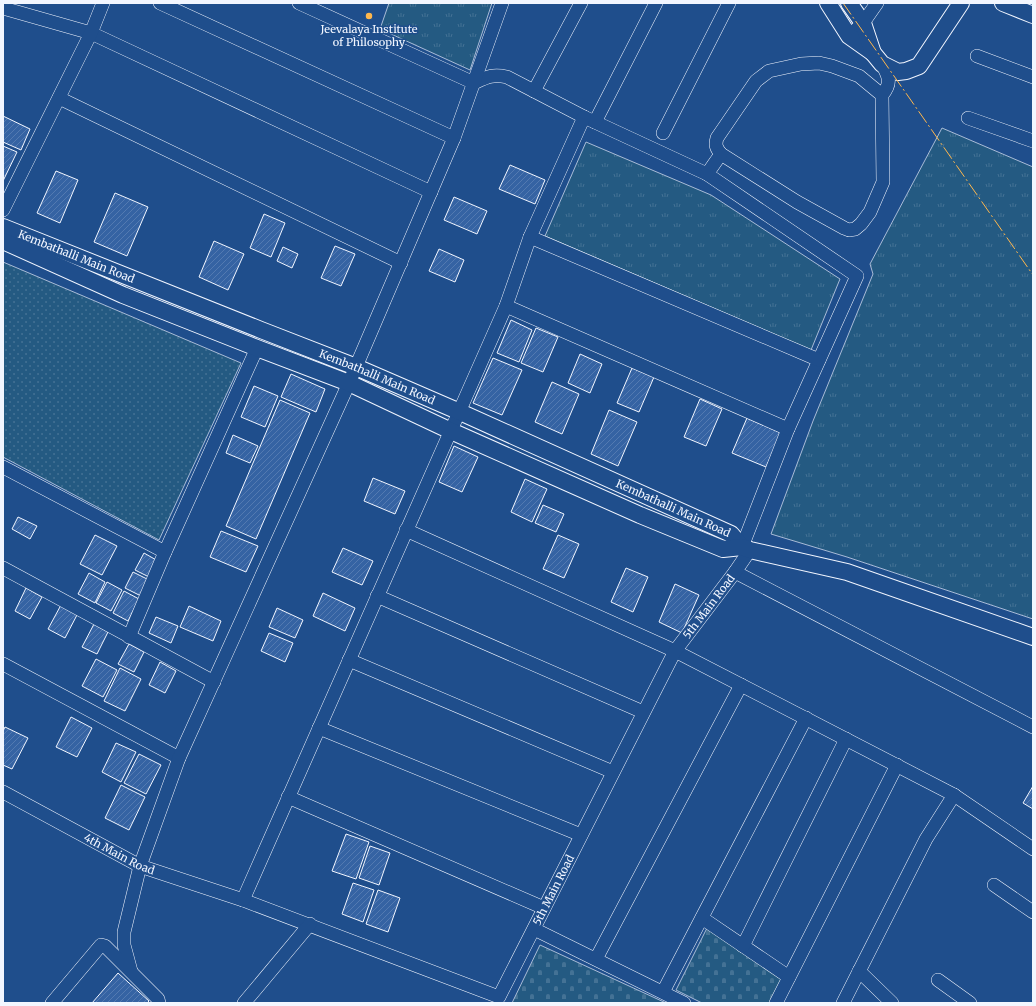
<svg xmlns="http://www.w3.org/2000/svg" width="1036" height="1006" viewBox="0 0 1036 1006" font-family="Merriweather,serif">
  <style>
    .grass { fill: url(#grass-tufts); stroke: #a8bbd7 }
    .cemetery { fill: url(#cemetery-stones); stroke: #a8bbd7 }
    .park { fill: url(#park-dots); stroke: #a8bbd7 }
    .building { fill: url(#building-hatch); stroke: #f2f6ff }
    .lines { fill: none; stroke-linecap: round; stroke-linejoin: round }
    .minor-casing { stroke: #f2f6ff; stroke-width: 14 }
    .tertiary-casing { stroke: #f2f6ff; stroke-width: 18 }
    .minor { stroke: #1f4e8c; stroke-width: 13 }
    .tertiary { stroke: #1f4e8c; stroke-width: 16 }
    .power { stroke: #ffb74d; stroke-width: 1; stroke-dasharray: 14 3 2 3; stroke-linecap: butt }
    .poi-dot { fill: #ffb74d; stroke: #1f4e8c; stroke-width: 1.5 }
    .labels { text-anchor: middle; stroke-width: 3; stroke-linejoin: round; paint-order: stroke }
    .poi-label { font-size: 11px; fill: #f2f6ff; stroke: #1f4e8c }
    .street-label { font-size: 11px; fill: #f2f6ff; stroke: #1f4e8c }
  </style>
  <defs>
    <pattern id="grass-tufts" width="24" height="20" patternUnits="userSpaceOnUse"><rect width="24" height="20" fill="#245a82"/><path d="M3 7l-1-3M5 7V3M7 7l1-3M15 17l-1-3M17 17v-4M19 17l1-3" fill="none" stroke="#447295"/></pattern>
    <pattern id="cemetery-stones" width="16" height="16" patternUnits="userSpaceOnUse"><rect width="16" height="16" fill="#245a82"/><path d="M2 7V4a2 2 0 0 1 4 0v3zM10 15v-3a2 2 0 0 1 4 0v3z" fill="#447295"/></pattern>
    <pattern id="park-dots" width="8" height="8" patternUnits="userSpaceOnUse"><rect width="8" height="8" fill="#245a82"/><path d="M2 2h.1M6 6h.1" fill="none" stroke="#447295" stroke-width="1.8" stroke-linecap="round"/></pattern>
    <pattern id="building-hatch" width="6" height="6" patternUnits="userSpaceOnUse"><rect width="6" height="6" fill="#3563a3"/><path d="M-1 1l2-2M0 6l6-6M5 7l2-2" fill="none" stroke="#537ab1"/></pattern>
  </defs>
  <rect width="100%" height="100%" fill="#1f4e8c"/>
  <g class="grass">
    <polygon points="389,3 492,3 470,70 380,29"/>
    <polygon points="942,128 1033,167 1033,619 847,557 771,534 813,421 873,274 870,264"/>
    <polygon points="586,142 711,195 840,279 811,350 545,236"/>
  </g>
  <g class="cemetery">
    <polygon points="708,926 782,980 770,1003 702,1003 676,990"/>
    <polygon points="540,945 666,1003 512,1003"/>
  </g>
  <polygon class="park" points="3,262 241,363 159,540 3,457"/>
  <g class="building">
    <polygon points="3,116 30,129 21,150 3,142"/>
    <polygon points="3,146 17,152 3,181"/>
    <polygon points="510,165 545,180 535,204 499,189"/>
    <polygon points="56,171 78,180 60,223 37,213"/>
    <polygon points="115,193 148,207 127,256 94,242"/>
    <polygon points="454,197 487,211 477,234 444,220"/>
    <polygon points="264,214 285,223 271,257 250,248"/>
    <polygon points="214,241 244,254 228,290 199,277"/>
    <polygon points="335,246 355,254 341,286 321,278"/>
    <polygon points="283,247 298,254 292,268 277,261"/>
    <polygon points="439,249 464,260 455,282 429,271"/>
    <polygon points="511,320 532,330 519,362 497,353"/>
    <polygon points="536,328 558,337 543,372 521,363"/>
    <polygon points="580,354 602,364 590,393 568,383"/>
    <polygon points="493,358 522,370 502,415 473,403"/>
    <polygon points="632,368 654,377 639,412 617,403"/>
    <polygon points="291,374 325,389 316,412 281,397"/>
    <polygon points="552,382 579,394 562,434 535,422"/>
    <polygon points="254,386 278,396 265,427 241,417"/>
    <polygon points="700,399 722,409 706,446 684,437"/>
    <polygon points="280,400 310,413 256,539 226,526"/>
    <polygon points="609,410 637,422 618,466 591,454"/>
    <polygon points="747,418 781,433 766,467 732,453"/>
    <polygon points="233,435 258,446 250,463 226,453"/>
    <polygon points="454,446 478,457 462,492 439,482"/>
    <polygon points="373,478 405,491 395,514 364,501"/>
    <polygon points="525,479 547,489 532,522 511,512"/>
    <polygon points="543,505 564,514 556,532 535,523"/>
    <polygon points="18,517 37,526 30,539 12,529"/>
    <polygon points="221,531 258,546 246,572 210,557"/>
    <polygon points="95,535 117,546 102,575 80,564"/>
    <polygon points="558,535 579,544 564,578 543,569"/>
    <polygon points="343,548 373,561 362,585 332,572"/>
    <polygon points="144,553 158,561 149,577 135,570"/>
    <polygon points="626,568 648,577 633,612 611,602"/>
    <polygon points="133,572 149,580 141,596 125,588"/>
    <polygon points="89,573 105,582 95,603 78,594"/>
    <polygon points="107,582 122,590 111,611 96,603"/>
    <polygon points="675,584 699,595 682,633 659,622"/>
    <polygon points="26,588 42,597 30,619 15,611"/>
    <polygon points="124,591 139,599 128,621 113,613"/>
    <polygon points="323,593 355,608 345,631 313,616"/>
    <polygon points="61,605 78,613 65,638 48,629"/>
    <polygon points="189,606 221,621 213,641 180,627"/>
    <polygon points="277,608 303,620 295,638 269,627"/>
    <polygon points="156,617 178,626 171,643 149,633"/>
    <polygon points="94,624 108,632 97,654 82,647"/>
    <polygon points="269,633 293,643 285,662 261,651"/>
    <polygon points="129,644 144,652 134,672 118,664"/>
    <polygon points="96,659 117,670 103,697 82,686"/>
    <polygon points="160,662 176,671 165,693 149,685"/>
    <polygon points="120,668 141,679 125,711 104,701"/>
    <polygon points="71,717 92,728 77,757 56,747"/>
    <polygon points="5,727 28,738 12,769 3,765 3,731"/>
    <polygon points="116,743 136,752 121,782 102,772"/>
    <polygon points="139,754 161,765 146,794 124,783"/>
    <polygon points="121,785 145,797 129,830 105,818"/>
    <polygon points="1033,786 1033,809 1023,803"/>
    <polygon points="346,834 369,842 356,879 332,871"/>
    <polygon points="370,846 390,853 379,885 359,878"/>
    <polygon points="353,883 374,890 363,922 342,914"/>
    <polygon points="378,890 400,898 388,932 366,924"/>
    <polygon points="118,973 149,1001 147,1003 92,1003"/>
  </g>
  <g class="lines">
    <defs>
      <g id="minor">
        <polyline points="160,3 454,138"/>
        <polyline points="299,3 474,83"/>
        <polyline points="3,8 91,33 431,192"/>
        <polyline points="849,36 863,23 877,3"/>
        <polyline points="977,56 1033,77"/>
        <path d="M882,64C889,77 892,83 882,95L883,182L870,212L861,224L855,229L849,230L844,228L797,202L721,154C716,148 715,145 717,138L756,81L769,71L801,64L819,63L832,66L859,76L882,95"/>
        <path d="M474,83C487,77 492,74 507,77L584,117L707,174L857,276L788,429L742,547"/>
        <polyline points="534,91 581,3"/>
        <polyline points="59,98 401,263"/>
        <polyline points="968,118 1033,141"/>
        <polyline points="595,122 656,3"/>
        <polyline points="663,133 729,3"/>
        <polyline points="707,174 721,154"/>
        <polyline points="3,210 91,33 103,3"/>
        <polyline points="530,237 819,360"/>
        <polyline points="506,306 788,429"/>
        <polyline points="3,467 165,552"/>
        <polyline points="406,530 675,651 954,795 1033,849"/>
        <polyline points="3,568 214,682"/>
        <polyline points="735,572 1033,727"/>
        <polyline points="377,596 643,712"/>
        <polyline points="129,637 165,552 257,348"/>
        <polyline points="349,660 613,772"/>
        <polyline points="3,664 179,758"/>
        <polyline points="319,728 581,835"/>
        <path id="s1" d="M3,792L140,866L243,900L499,997L675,651L735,572L750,550"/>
        <polyline points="288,797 544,908"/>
        <polyline points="994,885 1033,912"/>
        <polyline points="243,900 506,306 530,237 584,117"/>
        <polyline points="702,918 789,977"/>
        <polyline points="534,929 684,1003"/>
        <polyline points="743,946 846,739"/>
        <polyline points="596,959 741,685"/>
        <polyline points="131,971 124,945 124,932 140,866 179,758 349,383 454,138 502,3"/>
        <polyline points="859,971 892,1003"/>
        <polyline points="938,980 970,1003"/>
        <polyline points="663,992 806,718"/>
        <polyline points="52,1003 101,945 105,946 158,999 159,1003"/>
        <polyline points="244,1003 310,924"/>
        <polyline points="776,1003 897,765"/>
        <polyline points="843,1003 926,839 954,795"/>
      </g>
      <g id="tertiary">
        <polyline points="828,3 849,36 873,53"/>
        <polyline points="849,3 863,23 873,53 882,64 898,72 906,71 919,66 961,3"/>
        <polyline points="1003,3 1033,15"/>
        <path id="s2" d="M3,227L261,330L356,367L460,412L731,534L742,547"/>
        <polyline points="3,241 123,295 257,348 349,383 451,431 640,515 723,549 742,547 750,550 847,572 1033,637"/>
      </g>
    </defs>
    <use href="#minor" class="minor-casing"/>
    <use href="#tertiary" class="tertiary-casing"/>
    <use href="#minor" class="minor"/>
    <use href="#tertiary" class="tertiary"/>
    <polyline class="power" points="843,3 1033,275"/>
  </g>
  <circle class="poi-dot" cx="369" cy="16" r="4"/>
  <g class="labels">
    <g class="poi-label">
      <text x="369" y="33">Jeevalaya Institute<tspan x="369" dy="13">of Philosophy</tspan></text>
    </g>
    <g class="street-label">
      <text dy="4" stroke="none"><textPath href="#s2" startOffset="79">Kembathalli Main Road</textPath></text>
      <text dy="4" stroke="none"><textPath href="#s2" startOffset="403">Kembathalli Main Road</textPath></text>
      <text dy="4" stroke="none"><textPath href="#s2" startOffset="727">Kembathalli Main Road</textPath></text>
      <text dy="4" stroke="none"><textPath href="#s1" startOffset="982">5th Main Road</textPath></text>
      <text dy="4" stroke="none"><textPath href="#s1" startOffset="132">4th Main Road</textPath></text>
      <text dy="4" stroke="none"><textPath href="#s1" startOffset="658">5th Main Road</textPath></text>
    </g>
  </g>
  <rect width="1036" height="1006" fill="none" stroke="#f2f6ff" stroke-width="8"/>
</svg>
